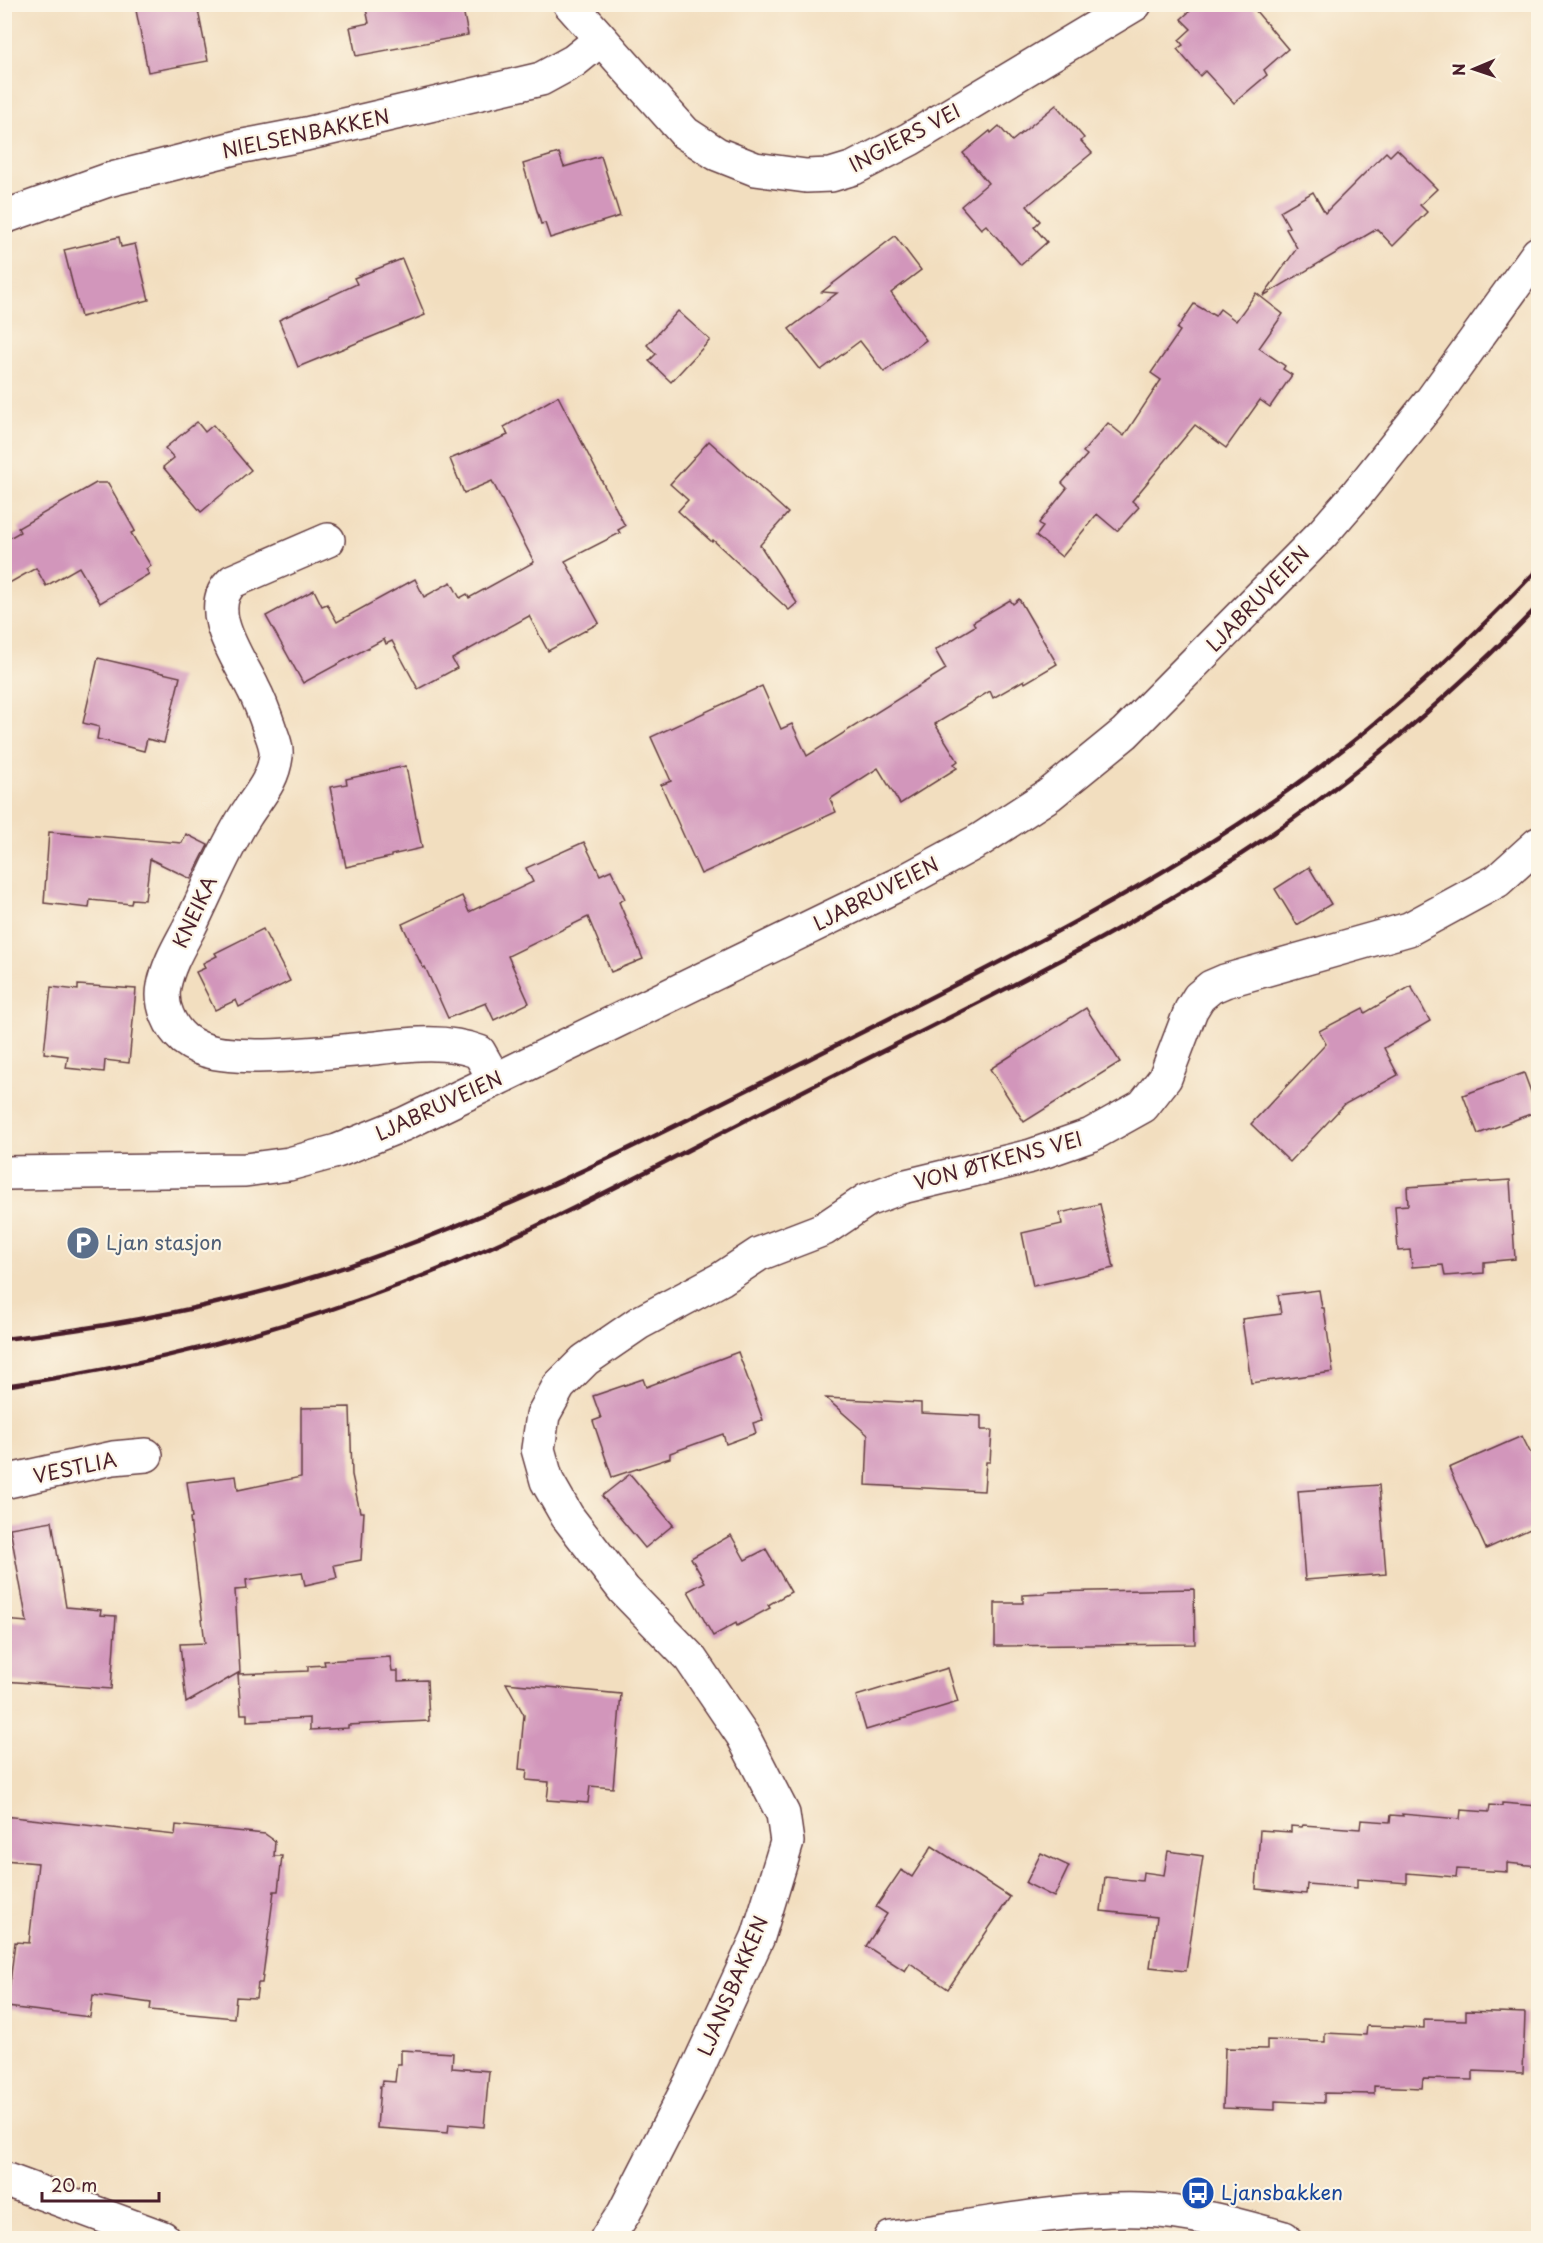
<svg xmlns="http://www.w3.org/2000/svg" width="1543" height="2243" viewBox="0 0 1543 2243" font-family="'Playpen Sans',sans-serif">
  <style>
    .building { fill: #d296bb }
    .lines { fill: none; stroke-linecap: round; stroke-linejoin: round }
    .minor-casing { stroke: #633c41; stroke-width: 36 }
    .tertiary-casing { stroke: #633c41; stroke-width: 36 }
    .trunk-casing { stroke: #633c41; stroke-width: 36 }
    .minor { stroke: #fff; stroke-width: 33 }
    .tertiary { stroke: #fff; stroke-width: 33 }
    .trunk { stroke: #fff; stroke-width: 33 }
    .rail { stroke: #4a1f2b; stroke-width: 4.5 }
    .labels { text-anchor: middle; stroke-width: 4.5; stroke-linejoin: round; paint-order: stroke }
    .street-label { font-size: 20px; fill: #4a1f2b; stroke: #fcf5e5 }
    .service-label { font-size: 20px; fill: #4e5e75; stroke: #fcf5e5; text-anchor: start }
    .transit-label { font-size: 20px; fill: #164399; stroke: #fcf5e5; text-anchor: start }
  </style>
  <rect width="100%" height="100%" fill="#fcf5e5"/>
  <filter id="ink" filterUnits="userSpaceOnUse"><feTurbulence type="fractalNoise" baseFrequency=".0167" numOctaves="2"/><feDisplacementMap in="SourceGraphic" scale="12" xChannelSelector="R" yChannelSelector="G"/><feConvolveMatrix kernelMatrix="1 2 1 2 8 2 1 2 1" color-interpolation-filters="sRGB"/></filter>
  <filter id="wash" filterUnits="userSpaceOnUse"><feTurbulence type="fractalNoise" baseFrequency=".008" numOctaves="4" result="noise"/><feDisplacementMap in="SourceGraphic" scale="24" xChannelSelector="R" yChannelSelector="G"/><feGaussianBlur stdDeviation="1.35" result="paint"/><feColorMatrix in="noise" values="0 0 0 0 0 0 0 0 0 0 0 0 0 0 0 0 0 1.4 0 .05"/><feComposite in="paint" operator="in"/></filter>
  <g filter="url(#wash)">
    <rect width="100%" height="100%" fill="#f2debf"/>
    <g id="blocks">
      <g class="building">
        <polygon points="365,4 462,4 468,35 356,56 350,27 369,23"/>
        <polygon points="1198,4 1250,4 1288,49 1264,70 1267,75 1234,103 1205,71 1200,76 1177,49 1183,45 1179,40 1191,29 1181,19"/>
        <polygon points="135,5 197,5 208,61 148,72"/>
        <polygon points="1056,105 1084,138 1081,141 1092,153 1027,206 1040,221 1034,227 1047,242 1021,265 986,225 981,229 961,206 988,183 963,153 990,131 991,133 999,126 1012,141"/>
        <polygon points="1397,149 1437,189 1420,205 1427,212 1393,246 1377,229 1263,296 1297,248 1286,229 1289,227 1280,211 1313,192 1325,213 1386,152 1390,156"/>
        <polygon points="559,153 564,167 601,156 620,216 550,238 545,223 541,224 523,164"/>
        <polygon points="895,236 921,270 891,293 926,340 884,372 860,341 821,370 789,329 837,293 822,292"/>
        <polygon points="119,237 121,247 135,244 149,300 81,317 64,250"/>
        <polygon points="402,259 425,315 298,367 279,320 357,284 354,278"/>
        <polygon points="1256,293 1283,314 1259,348 1285,366 1283,369 1292,375 1270,407 1260,400 1226,448 1195,425 1132,501 1139,507 1117,531 1097,514 1062,557 1036,536 1043,527 1039,523 1067,488 1062,483 1087,455 1083,452 1108,423 1124,436 1161,380 1151,373 1180,331 1177,329 1194,304 1215,316 1220,309 1236,321"/>
        <polygon points="678,311 710,340 671,382 649,361 656,354 647,345"/>
        <polygon points="558,396 625,526 618,530 620,533 565,561 599,623 548,651 529,616 452,659 457,668 418,689 392,641 386,644 384,639 303,683 266,616 314,590 322,606 327,604 337,622 415,579 424,597 451,582 460,598 467,594 469,598 534,562 492,481 464,493 450,459 508,435 504,427"/>
        <polygon points="197,422 205,432 213,425 251,470 201,512 163,467 174,458 165,448"/>
        <polygon points="709,441 788,513 760,545 797,603 789,610 713,540 712,542 678,511 688,500 670,484"/>
        <polygon points="96,483 108,483 135,531 131,533 151,566 146,569 149,574 100,603 79,567 46,586 36,568 4,586 4,541 20,532 18,528"/>
        <polygon points="1019,599 1057,664 1025,683 1024,680 993,698 990,691 935,724 958,761 954,764 957,768 900,804 878,768 830,799 836,812 701,874 661,785 671,781 651,737 762,686 781,729 792,724 807,756 946,669 935,650 975,626 973,622 1010,600 1013,604"/>
        <polygon points="98,658 180,677 164,743 147,739 144,751 97,739 99,727 83,723"/>
        <polygon points="406,766 422,848 391,855 391,857 346,867 330,787 347,784 346,779"/>
        <polygon points="49,832 182,843 186,834 208,845 191,879 150,859 145,900 132,899 131,904 90,900 89,908 44,903"/>
        <polygon points="584,842 600,875 611,870 625,899 619,902 643,959 611,972 588,917 508,956 529,1003 494,1020 486,1003 448,1018 425,967 423,968 402,924 462,896 469,912 533,882 526,868"/>
        <polygon points="1309,867 1331,904 1297,925 1275,889"/>
        <polygon points="263,929 290,981 239,1007 236,1000 215,1010 196,972 205,968 203,963 217,956 215,953"/>
        <polygon points="78,985 136,989 129,1063 105,1060 104,1072 66,1068 68,1056 44,1053 51,987 78,990"/>
        <polygon points="1411,986 1430,1021 1384,1048 1398,1075 1345,1104 1290,1162 1251,1124 1326,1044 1319,1031 1363,1008 1365,1013"/>
        <polygon points="1086,1008 1120,1062 1024,1122 990,1069"/>
        <polygon points="1524,1073 1538,1111 1478,1134 1463,1095"/>
        <polygon points="1510,1180 1515,1259 1484,1262 1484,1273 1445,1276 1443,1265 1412,1267 1410,1250 1398,1251 1395,1206 1408,1205 1407,1187"/>
        <polygon points="1100,1204 1114,1268 1033,1286 1022,1233 1062,1224 1060,1213"/>
        <polygon points="1319,1290 1322,1308 1324,1308 1333,1372 1251,1383 1242,1319 1281,1314 1278,1295"/>
        <polygon points="738,1352 763,1420 753,1423 756,1433 726,1444 723,1434 670,1453 670,1458 612,1477 593,1421 601,1418 593,1396 643,1379 646,1387"/>
        <polygon points="826,1398 921,1403 921,1413 981,1416 981,1430 992,1430 990,1462 986,1462 984,1491 866,1485 868,1435"/>
        <polygon points="350,1407 352,1475 360,1512 364,1512 361,1560 334,1565 337,1578 305,1585 302,1572 246,1580 247,1589 235,1590 240,1672 186,1703 180,1644 205,1643 190,1518 192,1518 187,1482 236,1476 238,1490 301,1477 301,1408"/>
        <polygon points="1522,1436 1539,1470 1539,1525 1486,1549 1449,1468"/>
        <polygon points="630,1474 673,1525 645,1548 602,1496"/>
        <polygon points="1379,1485 1386,1574 1305,1580 1298,1491"/>
        <polygon points="52,1521 66,1607 101,1610 100,1615 116,1616 111,1689 4,1681 4,1620 27,1622 10,1528"/>
        <polygon points="731,1535 745,1560 766,1549 791,1592 768,1605 770,1608 737,1626 736,1623 713,1636 688,1591 705,1582 691,1558"/>
        <polygon points="1194,1589 1195,1644 995,1646 995,1603 1023,1603 1023,1595 1045,1594 1045,1592"/>
        <polygon points="390,1657 392,1671 398,1671 398,1681 427,1680 429,1721 348,1725 348,1728 310,1730 310,1718 247,1721 247,1714 241,1714 238,1674 308,1671 308,1666 325,1665 324,1661"/>
        <polygon points="948,1668 958,1702 866,1730 856,1696"/>
        <polygon points="506,1683 621,1694 613,1788 590,1786 588,1803 547,1800 549,1782 526,1780 527,1770 519,1769 524,1715"/>
        <polygon points="1502,1803 1539,1806 1539,1866 1507,1863 1507,1872 1457,1869 1456,1877 1407,1873 1407,1883 1357,1879 1357,1888 1307,1884 1306,1894 1256,1889 1260,1830 1291,1832 1291,1826 1302,1827 1303,1825 1360,1829 1361,1820 1390,1822 1391,1815 1403,1816 1402,1814 1460,1819 1461,1810 1489,1812 1490,1805 1502,1806"/>
        <polygon points="4,1816 175,1835 176,1825 265,1834 275,1841 274,1856 282,1856 278,1891 274,1891 262,1983 258,1983 256,1998 236,1997 234,2018 150,2010 151,2003 93,1995 90,2017 7,2007 15,1942 29,1943 38,1863 4,1860"/>
        <polygon points="932,1846 1010,1897 948,1989 910,1963 905,1971 866,1946 887,1914 876,1907 901,1870 912,1877"/>
        <polygon points="1168,1851 1203,1856 1186,1971 1150,1967 1157,1917 1101,1911 1105,1877 1142,1881 1143,1872 1164,1875"/>
        <polygon points="1041,1853 1069,1866 1054,1897 1026,1883"/>
        <polygon points="1466,2011 1525,2013 1523,2073 1473,2071 1473,2080 1423,2079 1422,2088 1374,2086 1374,2094 1324,2093 1324,2103 1275,2101 1275,2110 1223,2108 1225,2048 1267,2049 1267,2040 1325,2042 1325,2033 1366,2035 1367,2026 1424,2028 1424,2019 1466,2020"/>
        <polygon points="401,2050 453,2053 452,2068 489,2071 484,2127 449,2124 448,2133 377,2128 380,2086 382,2086 383,2081 395,2082 397,2064 401,2064"/>
      </g>
    </g>
  </g>
  <g filter="url(#ink)">
    <use href="#blocks" fill-opacity="0" stroke="#633c41" stroke-width="1.5"/>
    <g class="lines">
      <defs>
        <g id="minor">
          <polyline points="570,4 685,133 717,154 755,169 806,176 831,175 854,168 910,139 1135,4"/>
          <polyline points="4,217 108,180 238,147 306,134 541,79 574,61 600,40"/>
          <path d="M328,540L233,581C201,608 240,660 253,688C260,701 265,715 270,730C273,738 277,747 276,756C273,781 259,795 246,815C223,851 208,890 189,928C179,947 168,965 164,986C160,1005 170,1027 184,1039C206,1056 232,1055 258,1056C294,1056 330,1052 366,1049C403,1045 443,1038 479,1052L495,1080"/>
          <polyline points="4,1482 113,1458 146,1455"/>
          <polyline points="607,2238 624,2213 692,2080 758,1937 787,1842 783,1814 743,1736 690,1658 624,1590 567,1516 547,1481 538,1449 543,1415 559,1386 585,1360 639,1323 721,1279 759,1254 824,1229 867,1200 902,1187 1031,1156 1091,1135 1143,1106 1165,1078 1191,1010 1199,997 1211,987 1225,981 1409,929 1497,881 1538,844"/>
        </g>
        <polyline id="tertiary" points="4,1173 245,1170 289,1164 337,1151 404,1124 495,1080 901,883 980,840 1049,795 1125,733 1323,533 1356,495 1431,401 1538,253"/>
        <g id="trunk">
          <polyline points="4,2179 163,2238"/>
          <path d="M891,2238C973,2227 1057,2208 1141,2210C1189,2211 1238,2225 1284,2238"/>
        </g>
      </defs>
      <use href="#minor" class="minor-casing"/>
      <use href="#tertiary" class="tertiary-casing"/>
      <use href="#trunk" class="trunk-casing"/>
      <use href="#minor" class="minor"/>
      <use href="#tertiary" class="tertiary"/>
      <use href="#trunk" class="trunk"/>
      <g class="rail">
        <path d="M4,1339C137,1324 271,1296 396,1249C539,1197 673,1127 809,1059C975,975 1145,893 1297,784C1385,721 1463,647 1538,569"/>
        <path d="M4,1386C141,1367 274,1333 402,1284C541,1231 672,1157 805,1090C977,1003 1160,918 1315,803C1395,743 1470,677 1538,606"/>
      </g>
    </g>
  </g>
  <defs>
    <symbol id="parking-disc" viewBox="-11 -11 22 22"><circle r="9.5" fill="#5c6f8a" stroke="#fcf5e5"/><path d="M-3.5-5.5H1a3.5 3.5 0 0 1 0 7H-1V5.5H-3.5ZM-1-3.4V-.6H.8a1.4 1.4 0 0 0 0-2.8Z" fill="#fff"/></symbol>
    <symbol id="bus-disc" viewBox="-11 -11 22 22"><circle r="9.5" fill="#1a4fb4" stroke="#fcf5e5"/><path d="M-5-6H5V4H4V6H2V4H-2V6H-4V4H-5ZM-3.5-4V0h7V-4ZM-3.5 1.2v1.5H-2V1.2ZM2 1.2v1.5H3.5V1.2Z" fill="#fff"/></symbol>
  </defs>
  <g fill-rule="evenodd">
    <use href="#parking-disc" x="64" y="1224" width="38" height="38"/>
    <use href="#bus-disc" x="1179" y="2174" width="38" height="38"/>
  </g>
  <g class="labels">
    <g class="street-label">
      <text transform="translate(306 134) rotate(-12)" y="7">NIELSENBAKKEN</text>
      <text transform="translate(905 138) rotate(-28)" y="7">INGIERS VEI</text>
      <text transform="translate(1258 599) rotate(-46)" y="7">LJABRUVEIEN</text>
      <text transform="translate(876 894) rotate(-27)" y="7">LJABRUVEIEN</text>
      <text transform="translate(195 912) rotate(-65)" y="7">KNEIKA</text>
      <text transform="translate(439 1106) rotate(-25)" y="7">LJABRUVEIEN</text>
      <text transform="translate(998 1161) rotate(-15)" y="7">VON ØTKENS VEI</text>
      <text transform="translate(75 1468) rotate(-12)" y="7">VESTLIA</text>
      <text transform="translate(733 1986) rotate(-67)" y="7">LJANSBAKKEN</text>
    </g>
    <g class="service-label">
      <text x="106" y="1250">Ljan stasjon</text>
    </g>
    <g class="transit-label">
      <text x="1221" y="2200">Ljansbakken</text>
    </g>
  </g>
  <rect width="1543" height="2243" fill="none" stroke="#fcf5e5" stroke-width="24"/>
  <g transform="translate(1474 69) rotate(268)" stroke="#fcf5e5" stroke-width="4.5" paint-order="stroke">
  <path d="M0-4.5L10 22L0 15L-10 22Z" fill="#4a1f2b"/>
  <text y="-9" font-size="16" font-weight="bold" text-anchor="middle" fill="#4a1f2b">N</text>
  </g>
  <path d="M42 2192v9h117v-9" fill="none" stroke="#4a1f2b" stroke-width="3"/>
  <text x="51" y="2192" font-size="18" fill="#4a1f2b" stroke="#fcf5e5" stroke-width="4.5" paint-order="stroke">20 m</text>
</svg>
